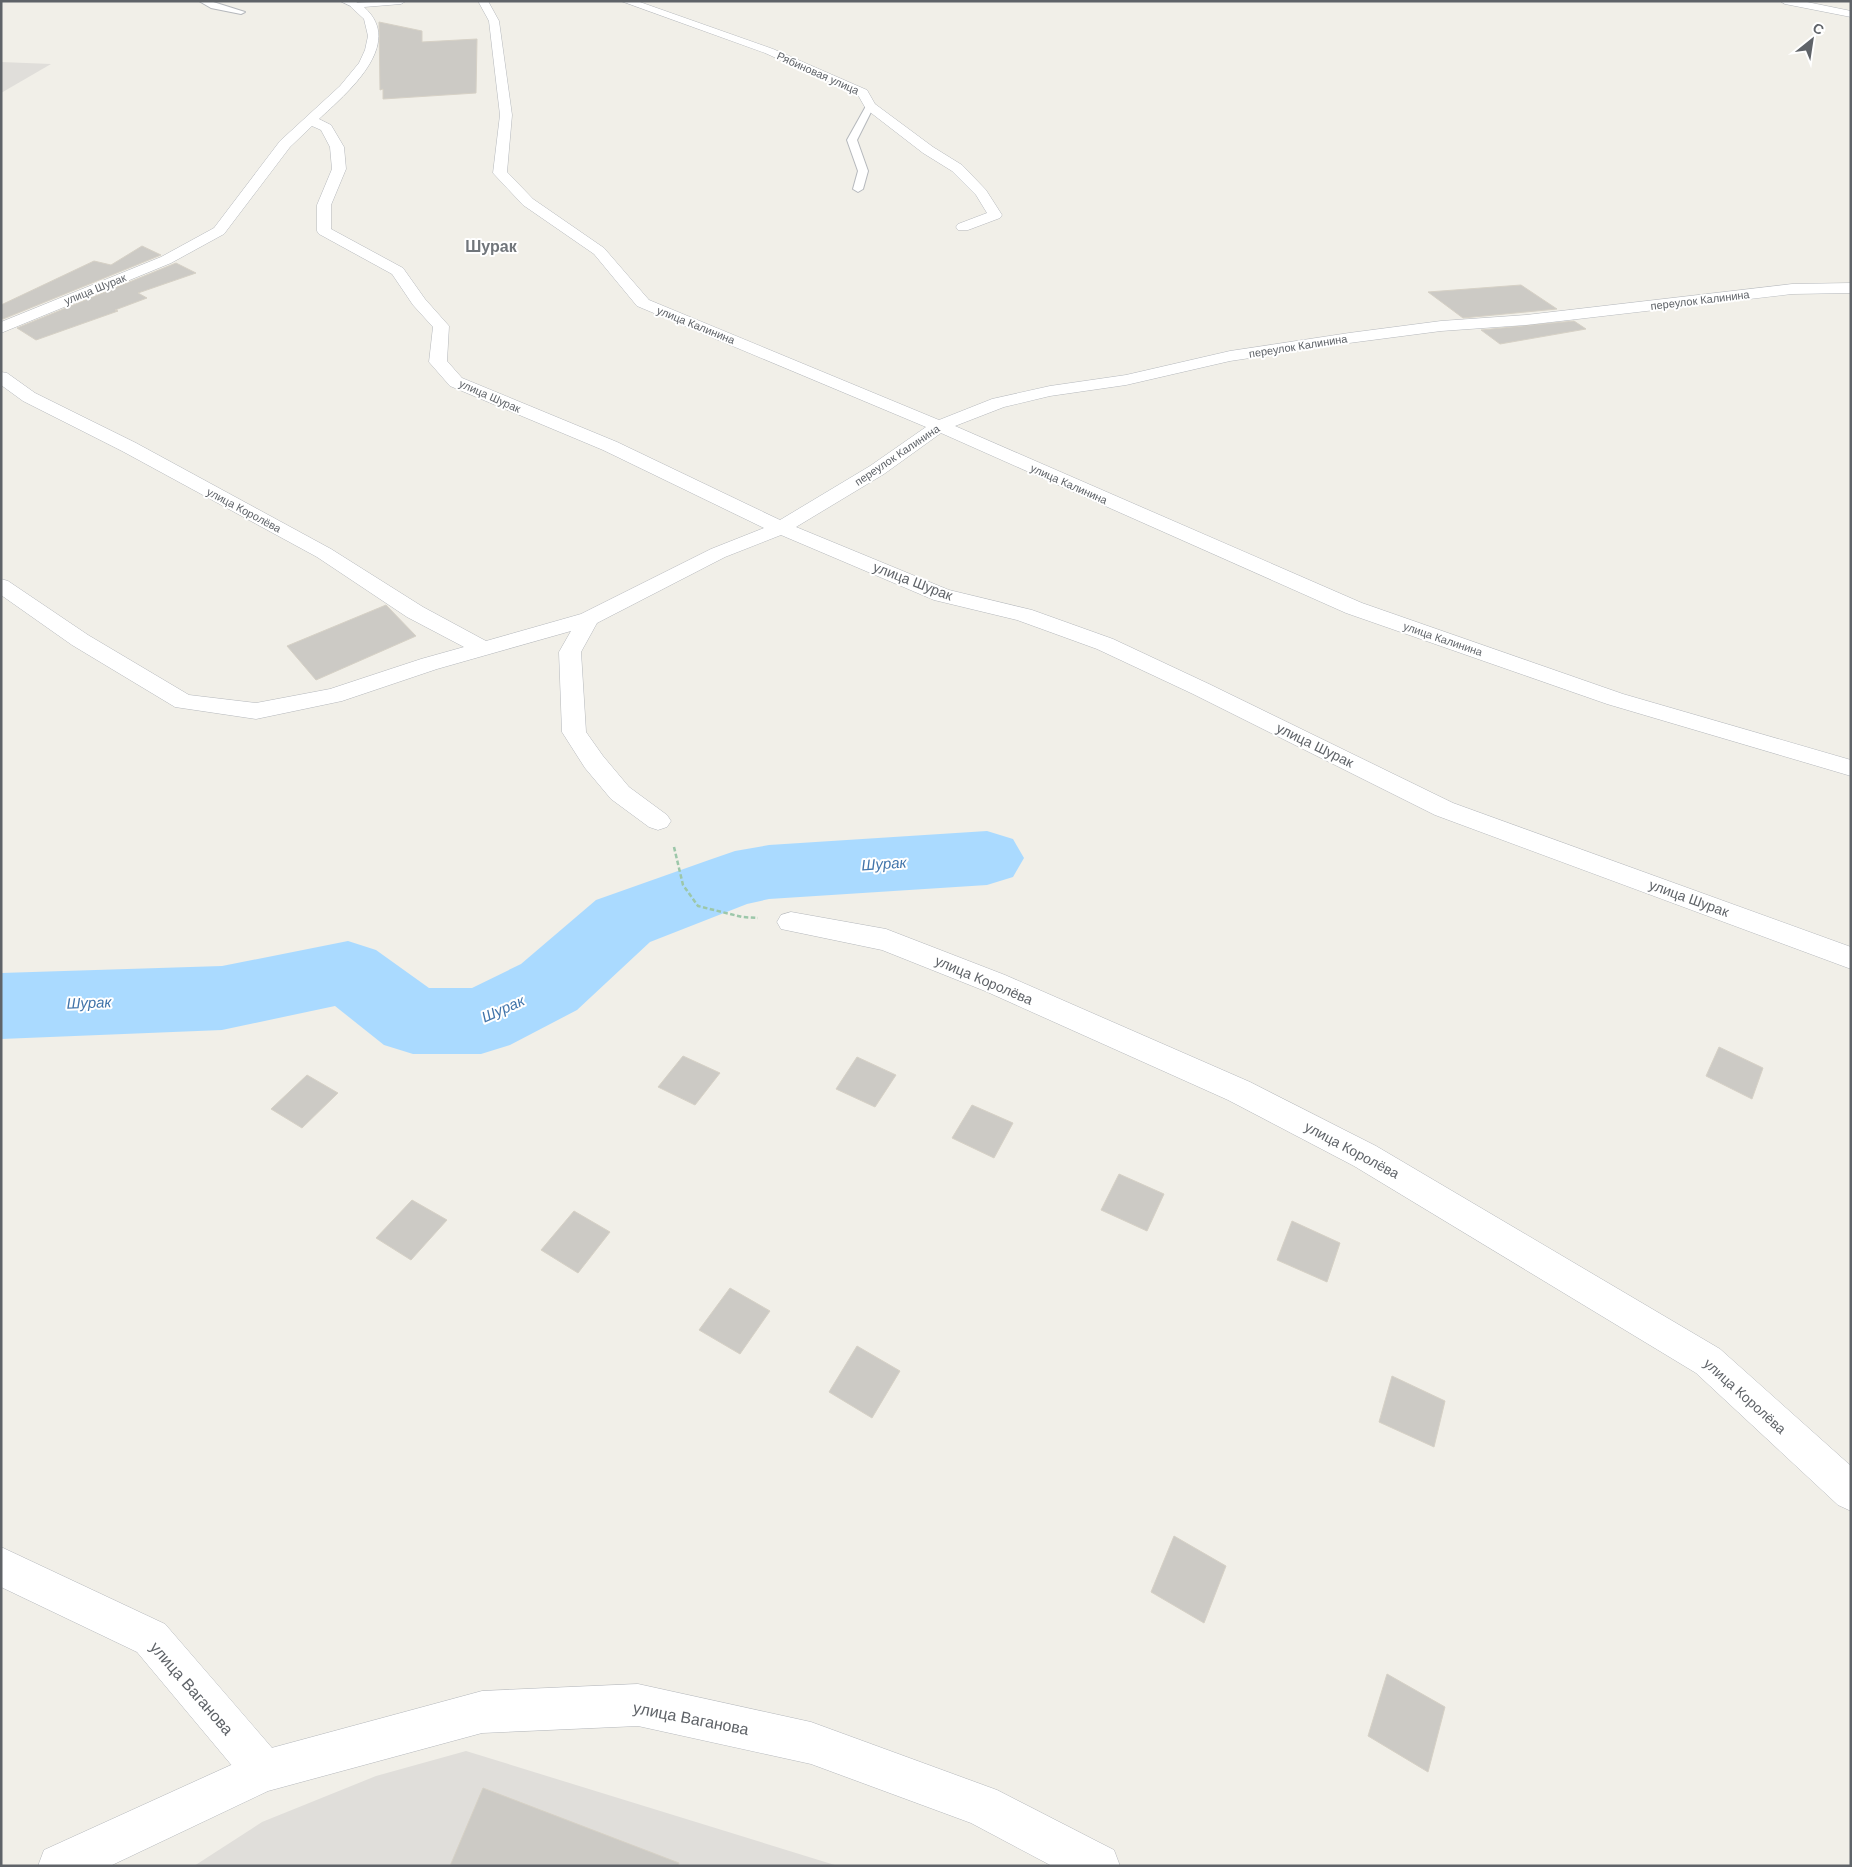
<svg xmlns="http://www.w3.org/2000/svg" width="1852" height="1867" viewBox="0 0 1852 1867" font-family="Arial,sans-serif">
  <style>
    .industrial { fill: #e0deda }
    .lines { fill: none; stroke-linecap: round; stroke-linejoin: round }
    .river { fill: #aadaff; fill-rule: evenodd }
    .building { fill: #cccac5; stroke: #d6d1c6 }
    .service-casing { stroke: #b5b8bc; stroke-width: 2 }
    .minor-casing { stroke: #b5b8bc; stroke-width: 1 }
    .tertiary-casing { stroke: #b5b8bc; stroke-width: 1 }
    .path { stroke: #9cc7a9; stroke-width: 2.5; stroke-dasharray: 4.5 2.5; stroke-linecap: butt }
    .service { fill: #fff; fill-rule: evenodd }
    .minor { fill: #fff; fill-rule: evenodd }
    .tertiary { fill: #fff; fill-rule: evenodd }
    .labels { text-anchor: middle; stroke-width: 4; stroke-linejoin: round; paint-order: stroke }
    .far-street-label { font-size: 11px; fill: #5f6368; stroke: #fff }
    .street-label { font-size: 14px; fill: #5f6368; stroke: #fff }
    .water-label { font-size: 15px; font-style: italic; fill: #4174aa; stroke: #fff }
    .far-district-label { font-size: 16px; font-weight: bold; fill: #70757a; stroke: #fff }
    .near-street-label { font-size: 16px; fill: #5f6368; stroke: #fff }
  </style>
  <rect width="100%" height="100%" fill="#f1efe8"/>
  <g class="industrial">
    <polygon points="1,62 51,64 1,93"/>
    <polygon points="466,1751 838,1866 194,1866 262,1822 376,1776"/>
  </g>
  <g class="lines">
    <polygon class="river" points="987,831 1013,839 1024,858 1013,877 987,885 769,899 747,904 650,942 577,1010 510,1045 481,1054 413,1054 384,1045 335,1006 222,1030 1,1039 1,973 222,966 348,941 376,950 429,988 472,988 521,964 596,900 709,860 735,851 769,845"/>
  </g>
  <g class="building">
    <polygon points="379,22 422,31 422,42 477,39 476,93 383,99 383,89 380,90"/>
    <polygon points="142,246 161,255 3,319 1,318 1,305 94,261 111,265"/>
    <polygon points="176,263 196,273 138,293 147,298 115,310 118,311 36,340 17,328"/>
    <polygon points="1521,285 1557,309 1463,318 1428,292"/>
    <polygon points="1574,321 1586,329 1500,344 1481,330"/>
    <polygon points="386,605 416,636 316,680 287,646"/>
    <polygon points="1719,1047 1763,1068 1752,1099 1706,1076"/>
    <polygon points="683,1056 720,1073 695,1105 658,1087"/>
    <polygon points="857,1057 896,1075 875,1107 836,1089"/>
    <polygon points="307,1075 338,1093 302,1128 271,1109"/>
    <polygon points="972,1105 1013,1123 994,1158 952,1138"/>
    <polygon points="1119,1174 1164,1194 1147,1231 1101,1210"/>
    <polygon points="412,1200 447,1220 411,1260 376,1238"/>
    <polygon points="574,1211 610,1232 578,1273 541,1250"/>
    <polygon points="1292,1221 1340,1243 1327,1282 1277,1260"/>
    <polygon points="730,1288 770,1311 740,1354 699,1330"/>
    <polygon points="857,1346 900,1371 872,1418 829,1392"/>
    <polygon points="1392,1376 1445,1401 1434,1447 1379,1422"/>
    <polygon points="1174,1536 1226,1566 1204,1623 1151,1592"/>
    <polygon points="1387,1674 1445,1707 1428,1772 1368,1736"/>
    <polygon points="483,1788 679,1863 678,1866 450,1866"/>
  </g>
  <g class="lines">
    <defs>
      <g id="service">
        <polygon points="199,1 210,1 245,12 241,14 211,8"/>
        <polygon points="870,103 874,106 857,140 868,171 863,189 858,192 853,189 858,171 847,140 866,106"/>
      </g>
      <g id="minor">
        <path d="M406,1L401,4L364,7C406,44 346,94 319,119L331,125L344,147L346,169L331,205V229L403,268L425,299L449,326L447,361L462,378L617,442L780,520L870,466L926,427L637,306L594,254L523,205L493,173L500,115L489,21L478,1H488L499,21L512,115L507,172L533,199L604,248L649,300L939,420L992,399L1050,386L1126,375L1230,351L1349,333L1441,321L1526,315L1792,284L1851,283V293L1792,294L1526,325L1441,331L1349,343L1230,361L1126,385L1050,396L1004,407L955,426L1362,603L1623,694L1851,760V776L1607,704L1346,613L941,433L884,474L796,527L949,590L1032,610L1113,639L1209,684L1453,803L1851,947V969L1435,815L1193,694L1097,649L1017,620L934,600L781,535L725,557L597,623L581,652L586,732L603,756L629,787L667,815L671,821L667,827L658,830L649,827L611,799L585,768L562,732L559,652L571,631L437,669L342,701L256,719L175,707L72,645L1,595V579L8,581L88,635L189,695L256,703L330,689L421,659L464,647L407,617L317,557L122,451L23,401L1,385V372L7,373L35,393L136,443L331,549L423,607L486,641L581,614L711,549L764,528L603,450L450,386L429,362L433,327L413,305L392,274L319,234L317,231V205L332,169L330,147L321,130L312,126L290,147L224,234L171,263L1,333V322L161,257L214,228L280,141L340,86L359,63L365,50L368,36L364,19L351,7L350,5L351,3Z"/>
        <polygon points="621,1 637,1 773,49 867,90 875,104 933,147 962,165 986,190 1002,215 1000,218 968,230 958,230 956,227 958,224 987,213 976,195 952,171 923,153 866,109 858,95 765,53"/>
        <polygon points="1780,1 1802,1 1851,11 1851,17 1785,4"/>
        <polygon points="791,912 886,929 1005,975 1250,1082 1376,1146 1720,1349 1851,1466 1851,1511 1838,1505 1696,1373 1354,1166 1228,1100 985,991 882,950 781,929 777,922 781,915"/>
        <polygon points="1,1547 165,1624 279,1756 285,1771 279,1786 264,1792 249,1786 137,1652 1,1587"/>
      </g>
      <g id="tertiary">
        <polygon points="340,1 355,1 360,5 355,8"/>
        <polygon points="638,1684 811,1722 997,1790 1114,1850 1120,1866 1052,1866 971,1823 811,1764 638,1726 482,1733 268,1791 110,1866 38,1866 44,1850 264,1750 482,1691"/>
      </g>
    </defs>
    <use href="#service" class="service-casing"/>
    <use href="#minor" class="minor-casing"/>
    <use href="#tertiary" class="tertiary-casing"/>
    <polyline class="path" points="674,847 683,885 698,906 742,917 758,918"/>
    <use href="#service" class="service"/>
    <use href="#minor" class="minor"/>
    <use href="#tertiary" class="tertiary"/>
  </g>
  <g class="labels">
    <g class="far-street-label">
      <text transform="translate(818 73) rotate(24)" y="4">Рябиновая улица</text>
      <text transform="translate(95 289) rotate(-22)" y="4">улица Шурак</text>
      <text transform="translate(1700 300) rotate(-7)" y="4">переулок Калинина</text>
      <text transform="translate(696 325) rotate(22)" y="4">улица Калинина</text>
      <text transform="translate(1298 346) rotate(-9)" y="4">переулок Калинина</text>
      <text transform="translate(490 396) rotate(24)" y="4">улица Шурак</text>
      <text transform="translate(897 455) rotate(-34)" y="4">переулок Калинина</text>
      <text transform="translate(1069 484) rotate(24)" y="4">улица Калинина</text>
      <text transform="translate(244 510) rotate(28)" y="4">улица Королёва</text>
      <text transform="translate(1443 639) rotate(19)" y="4">улица Калинина</text>
    </g>
    <g class="street-label">
      <text transform="translate(913 581) rotate(21)" y="5">улица Шурак</text>
      <text transform="translate(1315 745) rotate(26)" y="5">улица Шурак</text>
      <text transform="translate(1689 898) rotate(20)" y="5">улица Шурак</text>
      <text transform="translate(984 980) rotate(23)" y="5">улица Королёва</text>
      <text transform="translate(1352 1150) rotate(28)" y="5">улица Королёва</text>
      <text transform="translate(1745 1396) rotate(42)" y="5">улица Королёва</text>
    </g>
    <g class="water-label">
      <text transform="translate(884 864) rotate(-4)" y="5">Шурак</text>
      <text transform="translate(89 1003) rotate(-2)" y="5">Шурак</text>
      <text transform="translate(503 1009) rotate(-24)" y="5">Шурак</text>
    </g>
    <g class="far-district-label">
      <text x="491" y="252">Шурак</text>
    </g>
    <g class="near-street-label">
      <text transform="translate(192 1688) rotate(49)" y="6">улица Ваганова</text>
      <text transform="translate(691 1718) rotate(11)" y="6">улица Ваганова</text>
    </g>
  </g>
  <rect width="1852" height="1867" fill="none" stroke="#5f6368" stroke-width="5"/>
  <g transform="translate(1812 40) rotate(30)" stroke="#ffffff" stroke-width="4" paint-order="stroke">
  <path d="M0-4L9 19L0 12L-9 19Z" fill="#5f6368"/>
  <text y="-8" font-size="14" font-weight="bold" text-anchor="middle" fill="#5f6368">С</text>
  </g>
</svg>
